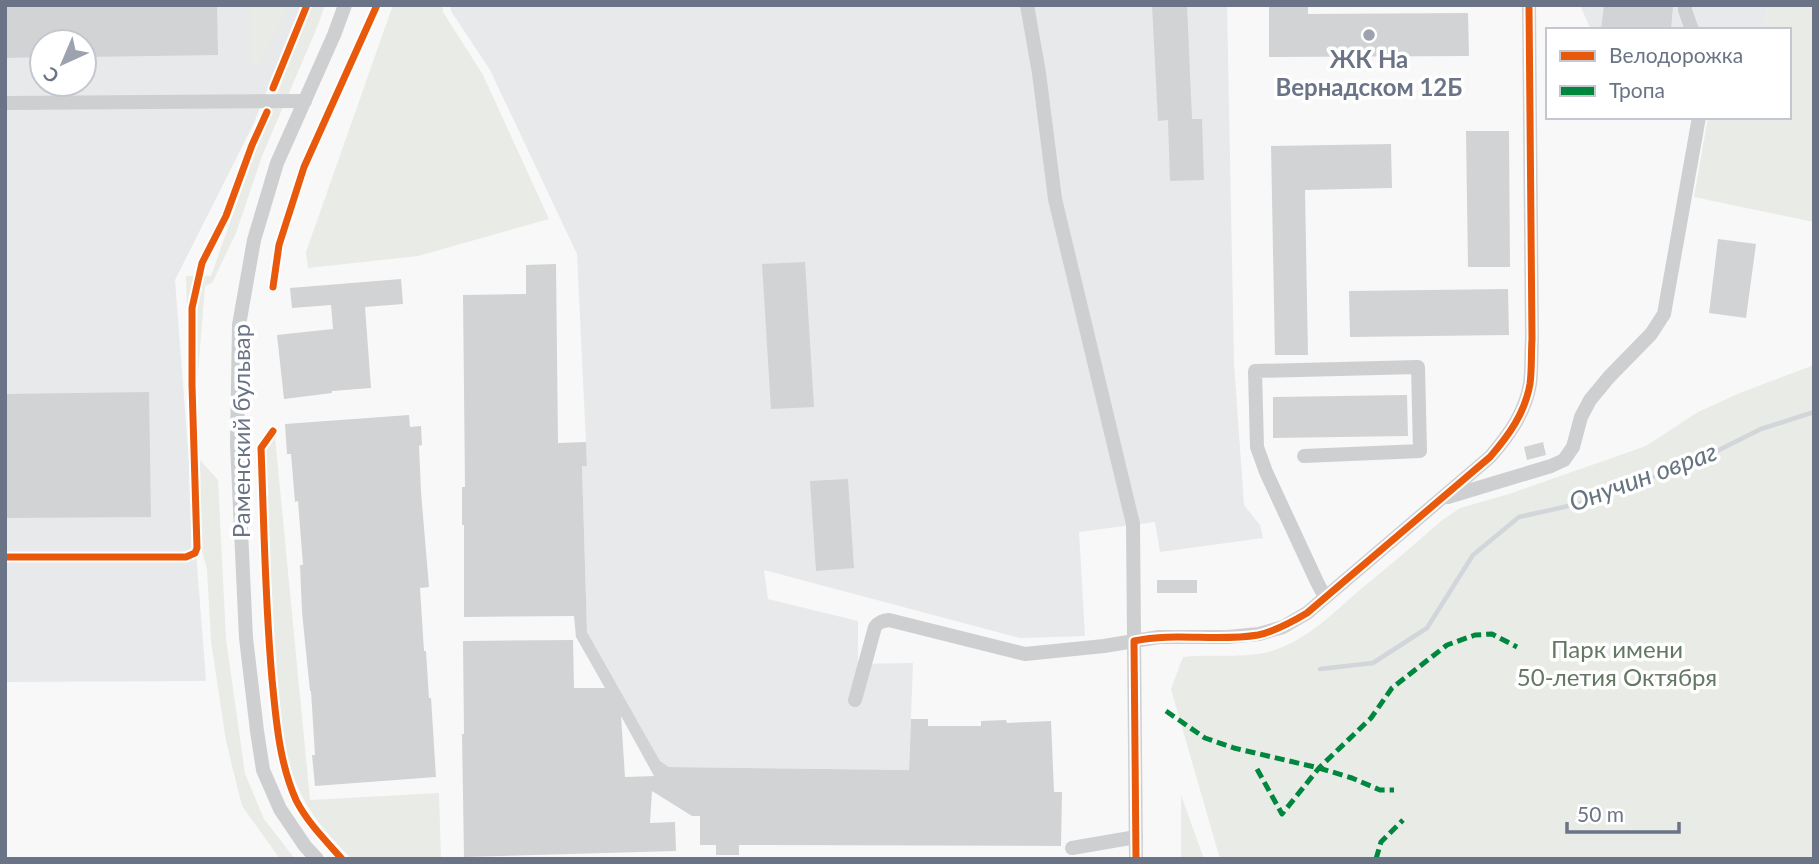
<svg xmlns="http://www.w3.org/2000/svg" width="1819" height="864" viewBox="0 0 1819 864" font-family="Lato,sans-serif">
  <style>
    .built { fill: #e8e9ea; fill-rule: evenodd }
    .green { fill: #e8ebe6 }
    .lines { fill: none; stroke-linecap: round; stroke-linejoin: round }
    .stream { stroke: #d2d6db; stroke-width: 4.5 }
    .building { fill: #d2d3d4; fill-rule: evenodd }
    .minor { stroke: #cecfd1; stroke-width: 14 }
    .quiet { stroke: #00873e; stroke-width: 5; stroke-dasharray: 10 5; stroke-linecap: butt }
    .cycleway-casing { stroke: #fff; stroke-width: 11 }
    .cycleway { stroke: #e8590c; stroke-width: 7 }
    .poi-dot { fill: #9ca2ae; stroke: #fff; stroke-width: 2.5 }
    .labels { text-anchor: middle; stroke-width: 7; stroke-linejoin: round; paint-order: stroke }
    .poi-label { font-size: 24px; font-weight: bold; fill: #6a7486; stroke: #fff }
    .street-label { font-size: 24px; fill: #6a7486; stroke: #fff }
    .park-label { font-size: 24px; fill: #657865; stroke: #fff }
    .water-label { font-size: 26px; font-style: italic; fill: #667481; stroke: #fff }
  </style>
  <rect width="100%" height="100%" fill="#f8f8f8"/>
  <g class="built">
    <path d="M5,5H301L254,123L175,280L206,681L5,682ZM42,42H84V84H42Z"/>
    <polygon points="450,5 1227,5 1234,363 1244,505 1260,525 1263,538 1160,552 1155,522 1079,532 1085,636 1020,638 764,570 768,599 858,621 858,664 913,663 909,770 669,767 660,761 587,632 582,466 587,465 586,443 577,254 490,70 451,11"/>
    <polygon points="1580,5 1767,5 1765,30 1591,30"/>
  </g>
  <g class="green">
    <polygon points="250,5 286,5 283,16 258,66 250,65"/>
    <polygon points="311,5 325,5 318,25 262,156 236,233 212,283 205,286 197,385 200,460 218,480 226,639 245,774 264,819 295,859 280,859 242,806 226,741 211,641 207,569 194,522 186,276 211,276 255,152"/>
    <polygon points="393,5 442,5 443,12 483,75 549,219 418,256 308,268 306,252"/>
    <polygon points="1767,5 1814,5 1814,222 1694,197 1708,117 1789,117 1789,30 1765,30"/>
    <path d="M1814,365V859H1220L1171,689L1183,657C1210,654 1237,658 1264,653C1304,644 1333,613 1362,588C1389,566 1415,544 1441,521L1460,508L1509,494L1646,446L1698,412L1740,393Z"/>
    <path d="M275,437L310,800L439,793L441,859H352C333,840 314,820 302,796C282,758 280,712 277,670C271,597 269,524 265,450Z"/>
    <polygon points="1181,795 1204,859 1181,859"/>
  </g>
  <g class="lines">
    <polyline class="stream" points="1320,669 1373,663 1427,628 1473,555 1519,517 1591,501 1705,457 1761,429 1814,412"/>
  </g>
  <g class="building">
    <polygon points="5,5 217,5 218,55 84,57 84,42 42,42 42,57 5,58"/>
    <polygon points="1152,5 1187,5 1192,119 1202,119 1204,180 1170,181 1168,120 1158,121"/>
    <polygon points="1269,5 1308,5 1308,14 1468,13 1469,56 1269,57"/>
    <polygon points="1604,5 1673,5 1671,30 1601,29"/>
    <polygon points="1466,131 1509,131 1510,267 1468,267"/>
    <polygon points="1391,144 1392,188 1305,190 1308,355 1275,355 1271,146"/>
    <polygon points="1718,239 1756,244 1746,318 1709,313"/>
    <polygon points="805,262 814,407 771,409 762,264"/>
    <path d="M556,264L558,443L586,442L587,466H582L587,632L660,761L669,767L909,770L911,719H928V726H981V721L1006,720L1007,723L1051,721L1054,792H1062L1061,846L739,845V855H716V845H700V816H692L652,791L650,823L675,822L676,851L464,857L462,734H464L463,641L573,640L574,688H605L576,637L574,616L464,617V525H462V487H465L463,295L526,294V265ZM621,716L654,776L625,777Z"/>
    <polygon points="401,279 403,304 365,307 371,388 332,391 332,393 284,399 277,335 333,329 331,305 292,308 290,288"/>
    <polygon points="1508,289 1509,335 1350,337 1349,291"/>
    <polygon points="149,392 151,517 5,518 5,394"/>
    <polygon points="1407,395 1408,436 1273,438 1273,397"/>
    <polygon points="409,415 410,427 421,426 422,445 419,446 421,492 429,587 420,588 424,651 426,651 429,698 431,698 436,777 315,786 312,755 315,755 311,691 310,691 302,612 300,565 303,565 298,501 295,502 291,454 287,454 285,424"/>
    <polygon points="1543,442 1546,455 1527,460 1524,447"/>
    <polygon points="848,479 854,568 816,571 810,481"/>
    <rect x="1157" y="580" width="40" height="13"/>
  </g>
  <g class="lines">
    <g class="minor">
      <polyline points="1027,5 1039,73 1055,199 1133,524 1136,859"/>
      <polyline points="1685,5 1685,10 1692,30"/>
      <polyline points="5,103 305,101"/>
      <polyline points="1304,456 1420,451 1418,367 1255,371 1257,447 1266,472 1317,582 1325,597"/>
      <polyline points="1448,497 1551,466 1564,460 1573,447 1581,417 1590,400 1609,377 1651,334 1664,314 1699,117"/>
      <path d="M855,700L875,627C879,622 882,621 889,620L1025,654L1104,646L1159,637H1228L1259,634L1283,627L1307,613L1490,457C1509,435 1525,413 1530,384C1532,369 1531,354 1532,339L1529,5"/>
      <polyline points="1072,848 1136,837"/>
      <polyline points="317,859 305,846 280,809 263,770 257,731 246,638 237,444 239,325 254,240 277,163 334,35 345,5"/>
    </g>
    <g class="quiet">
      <polyline points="1166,711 1205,738 1234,748 1319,768 1352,778 1380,790 1394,790"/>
      <polyline points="1257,769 1282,814 1319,768 1371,718 1392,688 1447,645 1475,635 1492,634 1517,647"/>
      <polyline points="1376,859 1381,842 1403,820"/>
    </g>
    <defs>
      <g id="cycleway">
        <polyline points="273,88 307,5"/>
        <polyline points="273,287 279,245 304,167 377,5"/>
        <path d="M273,431L261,448C264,525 265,602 272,679C276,719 279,762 296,800C307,822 326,841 342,859"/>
        <polyline points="5,557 186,557 195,553 197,548 192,385 192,308 202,263 226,216 252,145 267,112"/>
        <path d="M1136,859L1134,641C1175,632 1217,642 1258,635C1276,631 1292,622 1307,613L1490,457C1509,435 1525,413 1530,384C1532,369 1531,354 1532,339L1529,5"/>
      </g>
    </defs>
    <use href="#cycleway" class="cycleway-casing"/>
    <use href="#cycleway" class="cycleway"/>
  </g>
  <circle class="poi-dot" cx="1369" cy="35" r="7"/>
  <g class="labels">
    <g class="poi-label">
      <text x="1369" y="68">ЖК На<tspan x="1369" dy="28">Вернадском 12Б</tspan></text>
    </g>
    <g class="street-label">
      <text transform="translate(242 431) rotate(-90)" y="8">Раменский бульвар</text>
    </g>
    <g class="park-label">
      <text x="1617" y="658">Парк имени<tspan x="1617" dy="28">50-летия Октября</tspan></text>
    </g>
    <g class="water-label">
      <text transform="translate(1643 477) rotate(-20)" y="9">Онучин овраг</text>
    </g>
  </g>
  <rect width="1819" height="864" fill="none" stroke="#6a7486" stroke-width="14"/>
  <rect x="1546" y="28" width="245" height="91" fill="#ffffff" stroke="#c3c7cf" stroke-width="2"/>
  <rect x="1560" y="51" width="35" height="10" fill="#e8590c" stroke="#c3c7cf" stroke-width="2"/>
  <text x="1609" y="63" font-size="21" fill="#6a7486">Велодорожка</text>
  <rect x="1560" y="86" width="35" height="10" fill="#00873e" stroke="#c3c7cf" stroke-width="2"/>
  <text x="1609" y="98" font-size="21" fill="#6a7486">Тропа</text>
  <g transform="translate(63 63) rotate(224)"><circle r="33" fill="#ffffff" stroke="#c3c7cf" stroke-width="2"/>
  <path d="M0-5L12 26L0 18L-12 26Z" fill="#9ca2ae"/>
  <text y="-10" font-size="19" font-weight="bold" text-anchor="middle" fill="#6a7486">С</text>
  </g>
  <path d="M1567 822v10h112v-10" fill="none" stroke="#6a7486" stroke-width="3.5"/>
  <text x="1577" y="822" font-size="21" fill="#6a7486" stroke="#ffffff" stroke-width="5" paint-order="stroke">50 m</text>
</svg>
